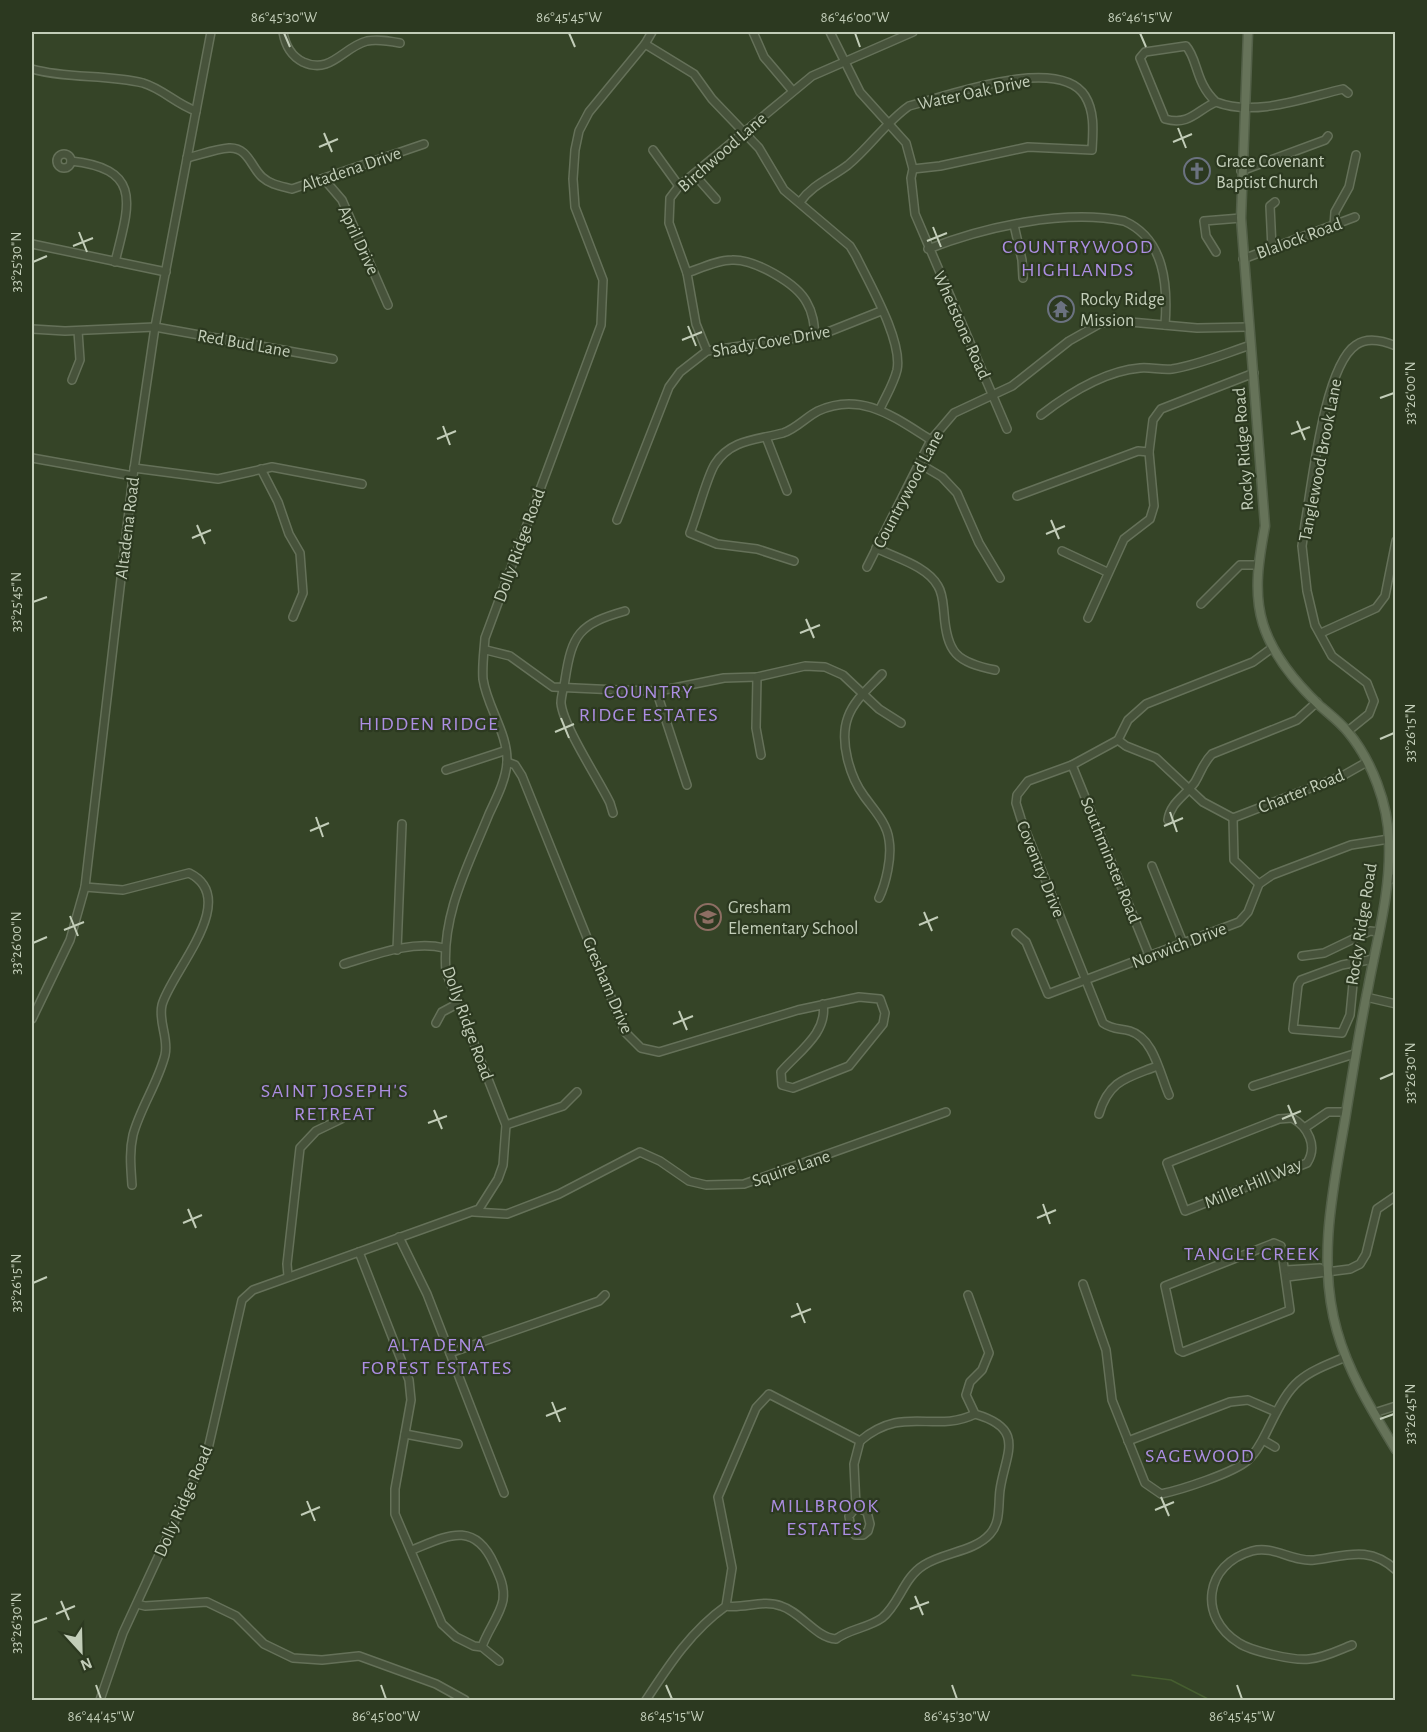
<svg xmlns="http://www.w3.org/2000/svg" width="1427" height="1732" viewBox="0 0 1427 1732" font-family="'Alegreya Sans',sans-serif">
  <style>
    .lines { fill: none; stroke-linecap: round; stroke-linejoin: round }
    .stream { stroke: #465e30; stroke-width: 1.5 }
    .minor-casing { stroke: #657159; stroke-width: 10 }
    .major-casing { stroke: #536048; stroke-width: 11 }
    .minor { stroke: #47533b; stroke-width: 7 }
    .major { stroke: #667359; stroke-width: 8 }
    .ticks { fill: none; stroke: #c2cdb8; stroke-width: 2 }
    .labels { text-anchor: middle; stroke-width: 4.5; stroke-linejoin: round; paint-order: stroke }
    .street-label { font-size: 18px; fill: #c2cdb8; stroke: #2c3920 }
    .poi-label { font-size: 18px; fill: #c2cdb8; stroke: #2c3920; text-anchor: start }
    .neighbourhood-label { font-size: 20px; letter-spacing: 1.5px; fill: #ac8ee2; stroke: #2c3920 }
    .neatline { fill: none; stroke: #c2cdb8; stroke-width: 2 }
    .ticks-label { font-size: 15px; text-anchor: middle; fill: #c2cdb8 }
  </style>
  <rect width="100%" height="100%" fill="#354427"/>
  <g class="lines">
    <polyline class="stream" points="1132,1675 1171,1680 1210,1700"/>
    <defs>
      <g id="minor">
        <path d="M283,32C285,44 291,56 303,62C331,75 343,47 367,41C378,39 389,41 400,43"/>
        <polyline points="753,32 764,57 792,90"/>
        <polyline points="830,32 860,92 906,143 913,169 911,178 915,214 1007,429"/>
        <path d="M645,44L694,74L712,99L759,148L784,190L850,246L856,256C869,283 903,341 897,370C894,383 886,396 880,409"/>
        <path d="M32,69C68,79 106,74 143,83C163,89 176,104 196,111"/>
        <path d="M1216,102C1195,83 1198,59 1186,46L1145,52L1140,58L1165,119C1190,126 1197,110 1216,102C1255,117 1304,98 1343,89L1348,93"/>
        <polyline points="653,150 679,186"/>
        <circle cx="64" cy="161" r="7"/>
        <path d="M187,158C200,155 215,149 229,148C248,147 251,167 262,177C271,185 281,186 292,189L424,144"/>
        <path d="M71,161C144,169 129,205 115,262"/>
        <polyline points="1241,171 1325,140 1328,136"/>
        <polyline points="694,174 716,199"/>
        <polyline points="324,179 342,200 388,305"/>
        <path d="M800,202C813,184 831,178 848,165C870,147 886,122 909,106C947,96 1059,54 1085,96C1095,112 1093,132 1092,150L1028,147L940,166L913,169"/>
        <polyline points="1014,225 1022,260 1023,278"/>
        <polyline points="1334,226 1335,212 1349,187 1356,155"/>
        <polyline points="32,244 166,272"/>
        <polyline points="1272,248 1270,206 1275,202"/>
        <path d="M928,249C984,227 1064,209 1124,221C1165,239 1168,286 1165,325"/>
        <polyline points="1216,252 1206,236 1204,221 1241,218"/>
        <polyline points="1243,259 1355,217"/>
        <path d="M687,273C701,268 718,260 732,260C754,259 797,283 807,303C813,313 814,324 815,335"/>
        <polyline points="32,329 65,331 155,327 333,359"/>
        <polyline points="707,351 696,324 687,273 669,223 670,198 679,186 812,76 913,32"/>
        <polyline points="72,380 80,360 78,331"/>
        <path d="M1041,415C1068,394 1104,371 1140,368C1150,367 1161,370 1172,369C1198,365 1226,353 1251,345"/>
        <polyline points="766,437 787,491"/>
        <polyline points="32,458 133,476"/>
        <polyline points="920,464 942,477 957,493 979,543 1000,578"/>
        <polyline points="134,468 218,479 272,467 362,484"/>
        <polyline points="261,469 278,502 289,534 300,553 303,593 293,617"/>
        <polyline points="1017,496 1138,451 1149,452"/>
        <polyline points="617,520 669,387 680,372 707,351 823,334 881,311"/>
        <path d="M876,548C896,558 927,566 938,586C943,594 943,604 944,613C947,653 956,662 995,670"/>
        <polyline points="1062,551 1107,572"/>
        <path d="M794,561L757,549L717,544L690,533C697,516 707,476 715,464C731,439 757,440 783,433C796,429 806,417 818,411C861,391 894,417 931,440"/>
        <polyline points="867,567 931,440 954,413 1012,386 1069,341 1101,323 1119,321 1197,328 1249,327"/>
        <polyline points="1201,604 1240,565 1258,565"/>
        <polyline points="1088,618 1124,539 1150,519 1154,506 1149,452 1153,420 1161,409 1254,373"/>
        <polyline points="1321,633 1376,608 1385,596 1396,541"/>
        <polyline points="486,650 510,656 553,687 618,690 659,691 724,678 757,677 805,666 825,667 843,675 879,709 901,723"/>
        <polyline points="757,677 756,728 761,755"/>
        <polyline points="659,691 659,699 687,785"/>
        <path d="M1348,731L1369,714L1374,701L1367,683L1332,656L1315,625L1307,591L1302,546L1305,524C1312,485 1324,366 1356,345C1367,337 1384,341 1396,346"/>
        <polyline points="1118,740 1126,746 1156,758 1203,802 1233,818"/>
        <path d="M507,762L515,765L522,776L625,1032L641,1048L659,1052L798,1010L859,997L880,999L885,1013L883,1024L849,1066L793,1088L782,1085L781,1072C798,1052 828,1033 823,1004"/>
        <polyline points="1072,765 1149,955"/>
        <polyline points="446,770 504,751"/>
        <path d="M613,813L610,803C599,780 563,726 561,703C561,696 564,687 565,680C572,634 579,624 625,611"/>
        <polyline points="1233,818 1344,775 1367,762"/>
        <polyline points="1233,818 1234,860 1259,884"/>
        <path d="M1168,820C1170,803 1185,796 1195,782C1201,772 1203,763 1212,754L1297,720L1317,702"/>
        <polyline points="1152,866 1183,943"/>
        <polyline points="1389,880 1396,877"/>
        <path d="M85,887L123,890L189,873C242,899 170,973 162,1005C158,1022 169,1038 165,1055C158,1083 140,1108 133,1135C129,1152 131,1169 132,1185"/>
        <path d="M879,898C886,883 892,857 889,840C887,823 874,810 864,796C850,777 839,741 848,717C854,700 870,687 882,674"/>
        <polyline points="1016,933 1026,942 1048,994 1239,922 1248,912 1259,884 1272,875 1351,845 1389,839"/>
        <polyline points="397,950 402,824"/>
        <polyline points="1302,956 1324,953 1370,931 1379,932"/>
        <polyline points="1355,963 1350,1015 1342,1033 1293,1029 1298,985 1301,980 1342,965 1374,959"/>
        <path d="M344,964C374,955 413,940 444,948"/>
        <polyline points="1366,997 1396,1004"/>
        <polyline points="32,1019 70,940 85,887 133,476 155,327 211,32"/>
        <polyline points="436,1023 442,1012 457,1004"/>
        <polyline points="1253,1086 1354,1054"/>
        <path d="M1169,1095C1160,1075 1154,1038 1130,1031C1120,1028 1113,1030 1103,1023L1021,819L1016,803L1017,795L1028,781L1072,765L1118,740L1128,720L1146,704L1253,662L1272,648"/>
        <path d="M1099,1114C1109,1080 1127,1078 1157,1066"/>
        <path d="M1292,1118C1308,1127 1318,1146 1307,1163L1185,1211L1167,1163L1279,1119Z"/>
        <polyline points="506,1125 563,1106 577,1092"/>
        <polyline points="1306,1127 1328,1112 1346,1112"/>
        <polyline points="474,1212 507,1214 559,1194 640,1152 660,1161 689,1181 706,1185 744,1184 946,1112"/>
        <polyline points="399,1237 427,1294 504,1493"/>
        <polygon points="1274,1243 1281,1246 1290,1310 1183,1352 1179,1350 1165,1286"/>
        <polyline points="359,1252 409,1380 411,1400 395,1489 395,1514 442,1624 456,1637 474,1646 482,1647 499,1661"/>
        <polyline points="1286,1270 1320,1268 1323,1271"/>
        <polyline points="288,1276 287,1264 300,1148 316,1131 341,1119"/>
        <polyline points="1287,1277 1350,1269 1360,1264 1366,1254 1377,1209 1396,1196"/>
        <path d="M1083,1284L1106,1350L1112,1400L1145,1483L1161,1494C1180,1490 1234,1473 1248,1460C1258,1451 1264,1437 1270,1425C1292,1380 1300,1375 1346,1357"/>
        <polyline points="450,1353 599,1301 605,1295"/>
        <polyline points="1374,1413 1396,1406"/>
        <polyline points="405,1434 458,1444"/>
        <polyline points="1263,1440 1275,1447"/>
        <path d="M860,1441C904,1404 934,1434 975,1414"/>
        <polyline points="1128,1441 1230,1402 1248,1400 1276,1412"/>
        <polygon points="856,1507 867,1512 870,1524 868,1531 863,1535 855,1535 851,1530 849,1516"/>
        <polyline points="856,1507 854,1464 860,1441"/>
        <path d="M412,1550C447,1536 474,1520 494,1564C499,1575 505,1586 503,1600C500,1616 487,1631 482,1647"/>
        <polyline points="137,1604 145,1606 207,1602 236,1616 264,1644 293,1658 322,1660 359,1656 436,1684 465,1700"/>
        <path d="M726,1606C744,1609 763,1599 781,1606C801,1612 816,1638 836,1639C849,1629 868,1628 882,1618C900,1603 903,1578 924,1565C944,1552 974,1552 990,1534C1001,1522 998,1505 1000,1490C1005,1454 1027,1429 975,1414L966,1395L970,1382L982,1370L989,1353L968,1295"/>
        <path d="M1352,1645C1339,1650 1324,1658 1309,1659C1294,1661 1251,1651 1239,1643C1197,1617 1205,1564 1252,1551C1274,1545 1292,1562 1314,1560C1346,1556 1369,1545 1396,1570"/>
        <path d="M100,1700L123,1633L208,1449L242,1300L253,1290L479,1209L498,1179L503,1165L506,1125L446,972C441,915 468,866 489,814C496,799 506,780 507,762C508,733 487,707 483,679C482,665 484,652 485,638L601,325L603,280L575,207L573,179L575,150L579,131L589,112L645,44L652,32"/>
        <path d="M646,1700C669,1665 691,1631 726,1606L732,1568L718,1497L756,1408L769,1394L860,1441"/>
      </g>
      <path id="major" d="M1248,32L1241,218L1265,526C1259,558 1253,592 1263,624C1273,656 1295,682 1319,705C1328,713 1340,722 1348,732C1372,761 1388,804 1389,841C1391,891 1377,939 1368,988C1359,1032 1352,1076 1345,1120C1333,1189 1317,1261 1337,1331C1349,1374 1373,1412 1396,1450"/>
    </defs>
    <use href="#minor" class="minor-casing"/>
    <use href="#major" class="major-casing"/>
    <use href="#minor" class="minor"/>
    <use href="#major" class="major"/>
  </g>
  <path class="ticks" d="M284,33L290,47M569,33L575,47M855,33L860,47M1140,33L1146,47M1178,128L1186,148M324,133L332,152M1173,142L1192,134M319,147L338,139M933,227L941,247M79,232L87,252M927,241L947,233M73,246L93,238M33,262L47,256M688,326L696,346M682,340L702,332M1380,398L1394,393M1297,421L1305,440M443,426L450,445M1291,434L1310,427M437,439L456,431M1051,520L1059,539M197,525L205,544M1046,534L1065,526M192,538L211,530M33,602L47,597M806,619L814,638M800,633L820,625M561,718L569,738M555,732L574,724M1380,739L1394,733M1170,812L1177,832M316,817L323,837M1164,826L1183,818M310,831L329,823M924,912L932,931M70,916L78,936M919,925L938,917M64,930L84,922M33,943L47,937M679,1011L687,1030M673,1024L693,1016M1380,1079L1394,1073M1288,1105L1296,1124M434,1110L442,1129M1282,1119L1301,1111M428,1123L447,1116M1043,1204L1050,1224M188,1209L196,1228M1037,1218L1056,1210M183,1223L202,1215M33,1283L47,1277M797,1303L805,1323M791,1317L811,1309M552,1402L560,1422M546,1416L566,1408M1380,1419L1394,1414M1161,1497L1169,1516M307,1501L315,1521M1155,1510L1174,1502M301,1515L320,1507M915,1596L923,1615M61,1601L69,1620M910,1609L929,1602M56,1614L75,1606M33,1623L47,1618M96,1685L101,1699M381,1685L386,1699M666,1685L672,1699M952,1685L957,1699M1237,1685L1242,1699"/>
  <defs>
    <symbol id="church-ring" viewBox="-11 -11 22 22"><circle r="9.5" fill="#2c3920" stroke="#6b7280" stroke-width="1.5"/><path d="M-1.2-6h2.4v3.5h3.3v2.4h-3.3V6h-2.4V-.1h-3.3v-2.4h3.3Z" fill="#6b7280"/></symbol>
    <symbol id="temple-ring" viewBox="-11 -11 22 22"><circle r="9.5" fill="#2c3920" stroke="#6b7280" stroke-width="1.5"/><path d="M0-6L5-2H3V0L6.5 2.5H4V6H1.5V3h-3V6H-4V2.5H-6.5L-3 0V-2H-5Z" fill="#6b7280"/></symbol>
    <symbol id="school-ring" viewBox="-11 -11 22 22"><circle r="9.5" fill="#2c3920" stroke="#8d6e63" stroke-width="1.5"/><path d="M0-5L7-2L0 1L-7-2ZM-4 1L0 2.5L4 1V4Q0 6-4 4Z" fill="#8d6e63"/></symbol>
  </defs>
  <g fill-rule="evenodd">
    <use href="#church-ring" x="1182" y="156" width="30" height="30"/>
    <use href="#temple-ring" x="1046" y="294" width="30" height="30"/>
    <use href="#school-ring" x="693" y="902" width="30" height="30"/>
  </g>
  <g class="labels">
    <g class="street-label">
      <text transform="translate(974 92) rotate(-12)" y="6">Water Oak Drive</text>
      <text transform="translate(722 152) rotate(-41)" y="6">Birchwood Lane</text>
      <text transform="translate(351 169) rotate(-19)" y="6">Altadena Drive</text>
      <text transform="translate(1299 238) rotate(-20)" y="6">Blalock Road</text>
      <text transform="translate(359 240) rotate(65)" y="6">April Drive</text>
      <text transform="translate(962 325) rotate(66)" y="6">Whetstone Road</text>
      <text transform="translate(771 341) rotate(-10)" y="6">Shady Cove Drive</text>
      <text transform="translate(244 343) rotate(10)" y="6">Red Bud Lane</text>
      <text transform="translate(1243 449) rotate(-94)" y="6">Rocky Ridge Road</text>
      <text transform="translate(1320 460) rotate(-79)" y="6">Tanglewood Brook Lane</text>
      <text transform="translate(908 489) rotate(-62)" y="6">Countrywood Lane</text>
      <text transform="translate(127 528) rotate(-83)" y="6">Altadena Road</text>
      <text transform="translate(519 545) rotate(-70)" y="6">Dolly Ridge Road</text>
      <text transform="translate(1301 791) rotate(-22)" y="6">Charter Road</text>
      <text transform="translate(1111 860) rotate(68)" y="6">Southminster Road</text>
      <text transform="translate(1041 869) rotate(68)" y="6">Coventry Drive</text>
      <text transform="translate(1361 924) rotate(-81)" y="6">Rocky Ridge Road</text>
      <text transform="translate(1179 945) rotate(-21)" y="6">Norwich Drive</text>
      <text transform="translate(608 985) rotate(67)" y="6">Gresham Drive</text>
      <text transform="translate(468 1023) rotate(70)" y="6">Dolly Ridge Road</text>
      <text transform="translate(791 1168) rotate(-19)" y="6">Squire Lane</text>
      <text transform="translate(1253 1183) rotate(-23)" y="6">Miller Hill Way</text>
      <text transform="translate(183 1501) rotate(-66)" y="6">Dolly Ridge Road</text>
    </g>
    <g class="poi-label">
      <text x="1216" y="167">Grace Covenant<tspan x="1216" dy="21">Baptist Church</tspan></text>
      <text x="1080" y="305">Rocky Ridge<tspan x="1080" dy="21">Mission</tspan></text>
      <text x="728" y="913">Gresham<tspan x="728" dy="21">Elementary School</tspan></text>
    </g>
    <g class="neighbourhood-label">
      <text x="1078" y="253">COUNTRYWOOD<tspan x="1078" dy="23">HIGHLANDS</tspan></text>
      <text x="649" y="698">COUNTRY<tspan x="649" dy="23">RIDGE ESTATES</tspan></text>
      <text x="429" y="730">HIDDEN RIDGE</text>
      <text x="335" y="1097">SAINT JOSEPH'S<tspan x="335" dy="23">RETREAT</tspan></text>
      <text x="1252" y="1260">TANGLE CREEK</text>
      <text x="437" y="1351">ALTADENA<tspan x="437" dy="23">FOREST ESTATES</tspan></text>
      <text x="1200" y="1462">SAGEWOOD</text>
      <text x="825" y="1512">MILLBROOK<tspan x="825" dy="23">ESTATES</tspan></text>
    </g>
  </g>
  <rect width="1427" height="1732" fill="none" stroke="#2c3920" stroke-width="66"/>
  <g transform="translate(81 1651) rotate(158)" stroke="#2c3920" stroke-width="4.5" paint-order="stroke">
  <path d="M0-4.5L10 22L0 15L-10 22Z" fill="#c2cdb8"/>
  <text y="-9" font-size="16" font-weight="bold" text-anchor="middle" fill="#c2cdb8">N</text>
  </g>
  <rect x="33" y="33" width="1361" height="1666" class="neatline"/>
  <g class="ticks-label">
    <text x="284" y="22">86°45'30"W</text>
    <text x="569" y="22">86°45'45"W</text>
    <text x="855" y="22">86°46'00"W</text>
    <text x="1140" y="22">86°46'15"W</text>
    <text transform="translate(16 262) rotate(-90)" y="5">33°25'30"N</text>
    <text transform="translate(1410 393) rotate(-90)" y="5">33°26'00"N</text>
    <text transform="translate(16 602) rotate(-90)" y="5">33°25'45"N</text>
    <text transform="translate(1410 733) rotate(-90)" y="5">33°26'15"N</text>
    <text transform="translate(16 943) rotate(-90)" y="5">33°26'00"N</text>
    <text transform="translate(1410 1073) rotate(-90)" y="5">33°26'30"N</text>
    <text transform="translate(16 1283) rotate(-90)" y="5">33°26'15"N</text>
    <text transform="translate(1410 1414) rotate(-90)" y="5">33°26'45"N</text>
    <text transform="translate(16 1623) rotate(-90)" y="5">33°26'30"N</text>
    <text x="101" y="1721">86°44'45"W</text>
    <text x="386" y="1721">86°45'00"W</text>
    <text x="672" y="1721">86°45'15"W</text>
    <text x="957" y="1721">86°45'30"W</text>
    <text x="1242" y="1721">86°45'45"W</text>
  </g>
</svg>
